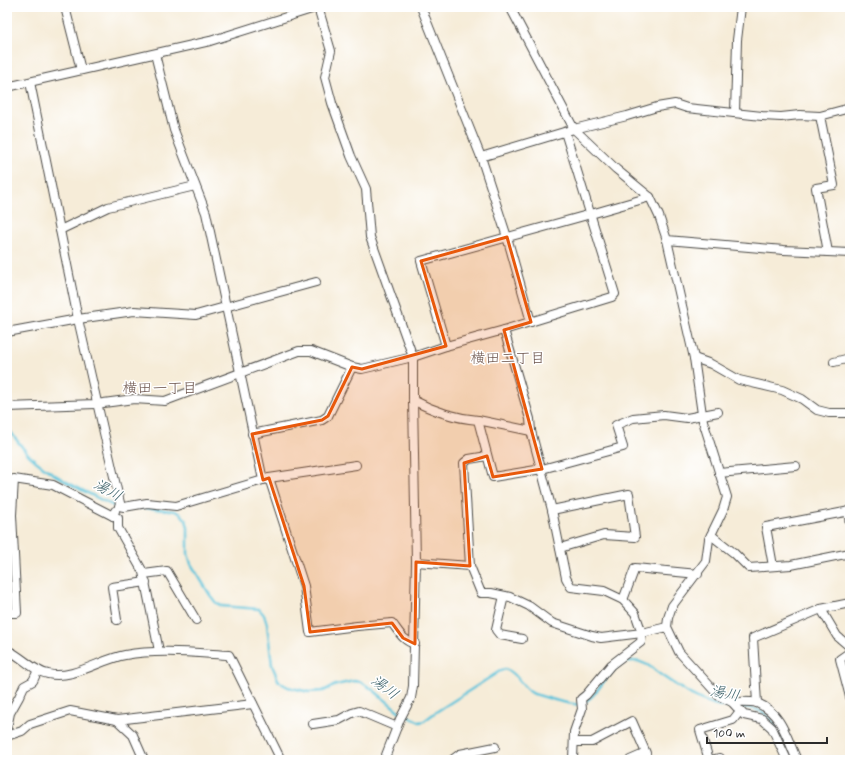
<svg xmlns="http://www.w3.org/2000/svg" width="857" height="767" viewBox="0 0 857 767" font-family="Mynerve,'Klee One',sans-serif">
  <style>
    .lines { fill: none; stroke-linecap: round; stroke-linejoin: round }
    .stream { stroke: #5dc4db; stroke-width: 2.5 }
    .minor-casing { stroke: #494845; stroke-width: 10 }
    .minor { stroke: #fff; stroke-width: 8 }
    .marked { fill: #e8590c; fill-opacity: 0.2; stroke: #e8590c; stroke-width: 3; stroke-linejoin: round }
    .labels { text-anchor: middle; stroke-width: 3; stroke-linejoin: round; paint-order: stroke }
    .neighbourhood-label { font-size: 15px; fill: #6c544c; stroke: #fff }
    .water-label { font-size: 15px; font-style: italic; fill: #3c6169; stroke: #fff }
  </style>
  <rect width="100%" height="100%" fill="#fff"/>
  <filter id="ink" filterUnits="userSpaceOnUse"><feTurbulence type="fractalNoise" baseFrequency=".025" numOctaves="2"/><feDisplacementMap in="SourceGraphic" scale="8" xChannelSelector="R" yChannelSelector="G"/><feConvolveMatrix kernelMatrix="1 2 1 2 8 2 1 2 1" color-interpolation-filters="sRGB"/></filter>
  <filter id="wash" filterUnits="userSpaceOnUse"><feTurbulence type="fractalNoise" baseFrequency=".012" numOctaves="4" result="noise"/><feDisplacementMap in="SourceGraphic" scale="16" xChannelSelector="R" yChannelSelector="G"/><feGaussianBlur stdDeviation="0.9" result="paint"/><feColorMatrix in="noise" values="0 0 0 0 0 0 0 0 0 0 0 0 0 0 0 0 0 1.4 0 .05"/><feComposite in="paint" operator="in"/></filter>
  <g filter="url(#wash)">
    <rect width="100%" height="100%" fill="#f6ecd8"/>
    <g class="lines">
      <g class="stream">
        <path d="M7,427C14,436 21,447 30,456C55,479 88,493 118,508"/>
        <path d="M138,508H144L175,511L181,514L186,520L188,527V554L191,564L210,595L216,603L222,606L259,609L264,615L267,624L272,665L279,682L288,687L309,692L323,691L336,685L354,681L361,682L372,689L401,713L420,722L424,721L436,712L500,671L505,669C518,673 521,688 534,694C542,696 571,706 578,704C602,700 607,659 634,661C645,661 653,669 661,675C683,690 705,707 733,707"/>
        <path d="M740,707C774,707 781,734 792,760"/>
      </g>
    </g>
  </g>
  <g filter="url(#ink)">
    <g class="lines">
      <defs>
        <g id="minor">
          <polyline points="65,7 81,70"/>
          <polyline points="318,7 331,51 325,77 332,103 351,156 366,189 370,237 413,357 413,400 416,562 413,686 411,698 400,719 386,755 386,760"/>
          <polyline points="421,7 481,157 507,237 531,322"/>
          <polyline points="510,7 574,129 616,169 650,197 659,216 667,240 784,250 850,253"/>
          <polyline points="30,82 78,319 120,503 119,506 124,507 147,503 176,506 263,480 206,213 174,130 155,54"/>
          <polyline points="7,87 210,41 318,7"/>
          <polyline points="735,113 737,40 741,7"/>
          <polyline points="820,116 834,185 816,188 828,252"/>
          <polyline points="481,157 574,129 627,116 657,107 675,104 687,108 762,116 781,117 800,115 820,116 850,108"/>
          <polyline points="60,230 108,207 195,186"/>
          <polyline points="667,240 694,358 703,421 727,497 723,510 709,539 706,561 672,606 668,618 667,627 679,652 719,696 732,702 744,715 762,719 772,728 787,760"/>
          <polyline points="7,332 78,319 134,311 196,315 316,282"/>
          <polyline points="446,346 421,261 591,214 650,197"/>
          <polyline points="694,358 711,364 739,380 782,390 802,399 817,410 829,413 850,413"/>
          <polyline points="834,362 850,358"/>
          <path d="M413,400C433,411 455,418 478,420L493,477L542,469L623,447L616,425L633,418L664,415L687,418L718,412"/>
          <polyline points="7,407 96,404 134,399 165,401 299,351 311,351 352,367 362,369 413,357 446,346 504,330 612,297 615,294 565,132"/>
          <polyline points="478,420 531,431"/>
          <polyline points="252,434 322,420 328,416 352,367"/>
          <polyline points="487,456 469,459 464,463 470,566 481,593 491,593 510,597 529,606 552,623 592,636 601,638 642,633 635,613 623,600 604,591 571,587 566,578 552,510 531,431 530,419 504,330"/>
          <polyline points="719,473 796,466"/>
          <polyline points="269,478 356,465"/>
          <path d="M263,480L269,478L304,586L310,632L357,626L392,623C399,632 403,641 415,644"/>
          <polyline points="552,510 629,494 635,537 604,535 560,548"/>
          <polyline points="115,511 113,516 118,518 118,528 143,572 159,651"/>
          <polyline points="848,511 850,524"/>
          <polyline points="711,535 734,553 749,568 791,565 850,553"/>
          <polyline points="416,562 470,566"/>
          <polyline points="773,566 766,527 850,511"/>
          <polyline points="144,574 167,571 196,620"/>
          <polyline points="504,596 496,630 500,635 522,639"/>
          <polyline points="623,600 635,568 698,574"/>
          <polyline points="850,603 821,609 837,636 850,647"/>
          <polyline points="7,613 17,613 12,515 14,479 53,485 113,516"/>
          <polyline points="117,620 112,587 146,582"/>
          <polyline points="850,652 840,659 850,697"/>
          <path d="M7,654L11,652C23,658 35,672 48,674C73,680 101,659 125,655C159,649 195,653 229,655L281,760"/>
          <path d="M732,702C740,702 749,701 757,703C782,713 787,739 797,760"/>
          <polyline points="757,703 753,638 821,609"/>
          <polyline points="117,720 253,704"/>
          <polyline points="313,724 339,720 352,713 359,711 397,727"/>
          <polyline points="7,728 10,713 19,697 24,686 33,681 38,670"/>
          <polyline points="7,736 22,731 30,724 70,711 117,720 133,735 144,760"/>
          <polyline points="574,742 592,742 632,721 646,753 630,760"/>
          <polyline points="452,760 460,754 495,747"/>
          <polyline points="573,760 574,732 582,709 581,699 586,695 611,665 641,642 642,633 667,627"/>
          <polyline points="709,760 700,730 733,720 740,711"/>
          <polyline points="711,760 720,758 720,760"/>
        </g>
      </defs>
      <use href="#minor" class="minor-casing"/>
      <use href="#minor" class="minor"/>
    </g>
  </g>
  <path class="marked" d="M507,237L531,322L504,330L542,469L493,477L487,456L464,463L470,566L416,562L415,644L403,638L392,623L310,632L304,586L269,478L263,480L252,434L322,420L328,416L352,367L362,369L446,346L421,261Z"/>
  <g class="labels">
    <g class="neighbourhood-label">
      <text x="508" y="363">横田二丁目</text>
      <text x="160" y="393">横田一丁目</text>
    </g>
    <g class="water-label">
      <text transform="translate(108 490) rotate(29)" y="5">湯川</text>
      <text transform="translate(385 687) rotate(37)" y="5">湯川</text>
      <text transform="translate(725 693) rotate(11)" y="5">湯川</text>
    </g>
  </g>
  <rect width="857" height="767" fill="none" stroke="#fff" stroke-width="24"/>
  <path d="M707 737v6h120v-6" fill="none" stroke="#2b2b2b" stroke-width="2"/>
  <text x="713" y="737" font-size="12" fill="#2b2b2b" stroke="#ffffff" stroke-width="3" paint-order="stroke">100 m</text>
</svg>
